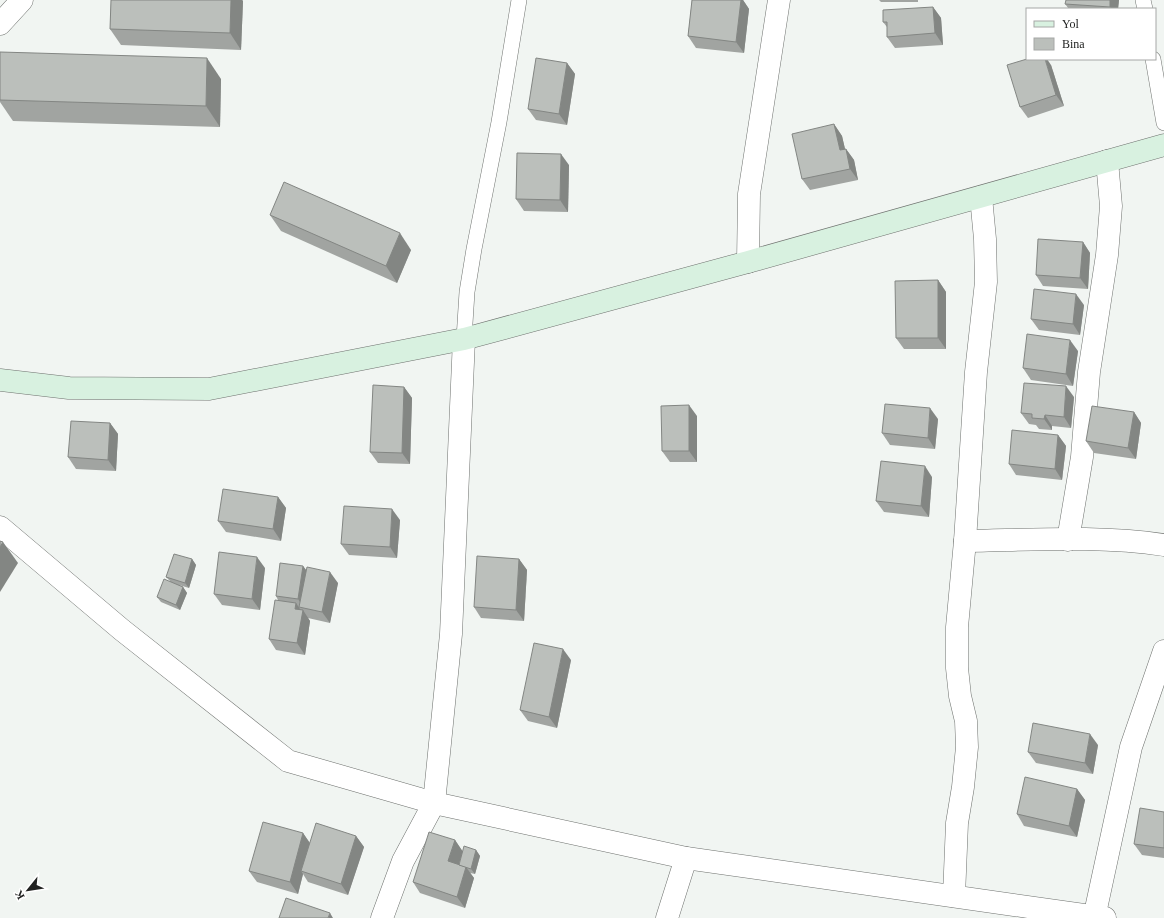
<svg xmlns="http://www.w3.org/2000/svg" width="1164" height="918" viewBox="0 0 1164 918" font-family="'Times New Roman',serif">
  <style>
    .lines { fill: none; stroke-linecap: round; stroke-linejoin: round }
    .lane-casing { stroke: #6e716e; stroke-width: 16 }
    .street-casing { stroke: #6e716e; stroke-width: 23 }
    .secondary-casing { stroke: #6e716e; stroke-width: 23 }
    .lane { stroke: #fff; stroke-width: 15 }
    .street { stroke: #fff; stroke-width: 22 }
    .secondary { stroke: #d8f1e0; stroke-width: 22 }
    .wall { fill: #a1a4a1 }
    .shaded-wall { fill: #838683 }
    .building { fill: #bbbfbb; stroke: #838683 }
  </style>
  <rect width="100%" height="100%" fill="#f1f5f2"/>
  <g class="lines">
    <defs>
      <g id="lane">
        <polyline points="1143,0 1145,9"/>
        <polyline points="1153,59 1164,123"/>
        <polyline points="464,339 467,292 474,249 499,122 519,0"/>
      </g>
      <g id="street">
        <polyline points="0,24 22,0"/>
        <polyline points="748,262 749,194 779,0"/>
        <polyline points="0,527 122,630 288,761 434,803 686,858 1105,918"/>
        <polyline points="1068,540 1082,457 1089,372 1107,255 1111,206 1107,161"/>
        <path d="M965,541C1031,540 1098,535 1164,545"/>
        <polyline points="954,896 957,823 963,787 967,747 966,721 960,696 957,668 957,627 965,541 976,372 986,282 985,239 981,197"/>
        <polyline points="382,918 403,861 434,803 451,634 464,339"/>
        <polyline points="667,918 686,858"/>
        <polyline points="1094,918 1131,747 1164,651"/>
      </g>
      <polyline id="secondary" points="0,380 69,388 209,389 464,339 748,262 1164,145"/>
    </defs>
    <use href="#lane" class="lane-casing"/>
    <use href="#street" class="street-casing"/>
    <use href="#secondary" class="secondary-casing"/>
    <use href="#lane" class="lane"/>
    <use href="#street" class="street"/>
    <use href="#secondary" class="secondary"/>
  </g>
  <g class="wall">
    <polygon points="111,0 242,0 243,1 241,50 121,45 110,29"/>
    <polygon points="692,0 743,0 749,9 744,53 696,48 688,36"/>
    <polygon points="879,0 918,0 918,2 881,2"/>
    <polygon points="1119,0 1118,9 1069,9 1065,4"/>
    <polygon points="933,7 941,18 943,45 895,48 887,37 887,27 883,22"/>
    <polygon points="0,52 221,79 220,127 13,121 0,102"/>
    <polygon points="567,63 575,74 567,125 536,120 528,109"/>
    <polygon points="1051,65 1064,106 1028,118 1020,107"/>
    <polygon points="834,124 842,136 845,149 846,149 854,160 858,180 810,190 802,179"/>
    <polygon points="569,165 568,212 524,211 516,199"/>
    <polygon points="270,215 411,250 397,283 281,231"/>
    <polygon points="1083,242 1090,253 1088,289 1043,286 1036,275"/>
    <polygon points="938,280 946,292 946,349 904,349 896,338"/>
    <polygon points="1084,305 1080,335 1039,330 1031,319"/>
    <polygon points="1078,351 1073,386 1031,380 1023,368"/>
    <polygon points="404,387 412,398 410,464 378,463 370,452"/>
    <polygon points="1074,397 1071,428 1052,426 1052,430 1039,429 1036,425 1029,424 1021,413"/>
    <polygon points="1134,412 1141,423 1136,459 1094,453 1086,441"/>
    <polygon points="697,416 697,462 670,462 662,451"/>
    <polygon points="938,419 935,449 890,445 882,433"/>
    <polygon points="110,423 118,434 116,471 76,469 68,457"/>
    <polygon points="1058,435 1066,446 1062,480 1016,475 1009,464"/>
    <polygon points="932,477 929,517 884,512 876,501"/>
    <polygon points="278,497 286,508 281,541 226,532 218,521"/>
    <polygon points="400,520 397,558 349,555 341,544"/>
    <polygon points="192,559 196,565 189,588 179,585 183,587 187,593 180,610 161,602 157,597 170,581 166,577"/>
    <polygon points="519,559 527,570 524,621 481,618 474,607"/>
    <polygon points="303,566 307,571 338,583 330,623 308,618 310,621 305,655 276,650 269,639 278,600 276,596"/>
    <polygon points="265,568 260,610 222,605 214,594"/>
    <polygon points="571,660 557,728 528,721 520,710"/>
    <polygon points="1098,745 1093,774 1036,763 1028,752"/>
    <polygon points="1077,789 1085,800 1077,837 1024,826 1017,814"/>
    <polygon points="1164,812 1164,858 1142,855 1134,844"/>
    <polygon points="303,833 310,843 356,836 364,847 348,895 308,882 303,874 298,894 257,882 249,871"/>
    <polygon points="455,840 463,852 458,865 476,850 480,856 475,874 470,873 474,878 465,908 420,893 413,882"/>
  </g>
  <g class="shaded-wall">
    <polygon points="231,0 242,0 243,1 241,50 230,33"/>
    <polygon points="741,0 743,0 749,9 744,53 736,42"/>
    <polygon points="1110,0 1119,0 1118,9 1111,9 1110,7"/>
    <polygon points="933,7 941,18 943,45 935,33"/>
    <polygon points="207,58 221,79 220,127 206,106"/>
    <polygon points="1045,59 1047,59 1051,65 1064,106 1056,95"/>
    <polygon points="567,63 575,74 567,125 559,114"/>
    <polygon points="834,124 842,136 848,162 840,150"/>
    <polygon points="846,149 854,160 858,180 850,169"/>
    <polygon points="561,154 569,165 568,212 560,200"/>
    <polygon points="400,233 411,250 397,283 386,266"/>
    <polygon points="1083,242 1090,253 1088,289 1080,278"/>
    <polygon points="938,280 946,292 946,349 938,338"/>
    <polygon points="1076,294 1084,305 1080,335 1073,324"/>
    <polygon points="1070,340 1078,351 1073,386 1066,374"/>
    <polygon points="1066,386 1074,397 1071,428 1064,417"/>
    <polygon points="404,387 412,398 410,464 402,453"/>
    <polygon points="689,405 697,416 697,462 689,451"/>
    <polygon points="930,408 938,419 935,449 928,438"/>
    <polygon points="1134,412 1141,423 1136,459 1128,448"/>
    <polygon points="1045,415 1052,426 1052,430 1044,419"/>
    <polygon points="110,423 118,434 116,471 108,460"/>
    <polygon points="1058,435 1066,446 1062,480 1055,469"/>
    <polygon points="925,466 932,477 929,517 921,506"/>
    <polygon points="278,497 286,508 281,541 273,529"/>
    <polygon points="392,509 400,520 397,558 390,547"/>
    <polygon points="3,542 18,563 0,592 0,547"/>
    <polygon points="257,557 265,568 260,610 252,599"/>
    <polygon points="192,559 196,565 189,588 185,583"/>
    <polygon points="519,559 527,570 524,621 516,610"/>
    <polygon points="303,566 311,577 304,608 298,599"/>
    <polygon points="330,572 338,583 330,623 322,612"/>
    <polygon points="183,587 187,593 180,610 176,605"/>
    <polygon points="296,603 302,612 303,610 310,621 305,655 297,643 295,609"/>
    <polygon points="563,649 571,660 557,728 549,717"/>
    <polygon points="1090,734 1098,745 1093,774 1085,763"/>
    <polygon points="1077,789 1085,800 1077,837 1069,826"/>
    <polygon points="303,833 311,845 301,871 303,874 298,894 290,882"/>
    <polygon points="356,836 364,847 348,895 341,884"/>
    <polygon points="455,840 463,852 456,873 448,861"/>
    <polygon points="476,850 480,856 475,874 471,869"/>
    <polygon points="466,867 474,878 465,908 457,897"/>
    <polygon points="330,913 333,918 328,918"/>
  </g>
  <g class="building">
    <polygon points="111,0 231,0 230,33 110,29"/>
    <polygon points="692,0 741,0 736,42 688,36"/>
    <polygon points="1066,0 1110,0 1110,7 1065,4"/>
    <polygon points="933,7 935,33 887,37 887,22 883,22 883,10"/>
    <polygon points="0,52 207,58 206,106 0,100"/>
    <polygon points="536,58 567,63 559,114 528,109"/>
    <polygon points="1027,59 1045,59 1056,95 1020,107 1007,65"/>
    <polygon points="834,124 840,150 846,149 850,169 802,179 792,134"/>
    <polygon points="517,153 561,154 560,200 516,199"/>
    <polygon points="284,182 400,233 386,266 270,215"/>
    <polygon points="1038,239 1083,242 1080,278 1036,275"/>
    <polygon points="938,280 938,338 896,338 895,281"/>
    <polygon points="1034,289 1076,294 1073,324 1031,319"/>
    <polygon points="1027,334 1070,340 1066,374 1023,368"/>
    <polygon points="1024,383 1066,386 1064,417 1045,415 1044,419 1032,418 1032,414 1021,413"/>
    <polygon points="373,385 404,387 402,453 370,452"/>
    <polygon points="885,404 930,408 928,438 882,433"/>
    <polygon points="689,405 689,451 662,451 661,406"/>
    <polygon points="1092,406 1134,412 1128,448 1086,441"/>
    <polygon points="71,421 110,423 108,460 68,457"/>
    <polygon points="1012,430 1058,435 1055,469 1009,464"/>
    <polygon points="881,461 925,466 921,506 876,501"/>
    <polygon points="223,489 278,497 273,529 218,521"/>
    <polygon points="344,506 392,509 390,547 341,544"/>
    <polygon points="0,541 3,542 0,547"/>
    <polygon points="219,552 257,557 252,599 214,594"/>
    <polygon points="174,554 192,559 185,583 166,577"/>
    <polygon points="477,556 519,559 516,610 474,607"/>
    <polygon points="280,563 303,566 298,599 276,596"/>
    <polygon points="307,567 330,572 322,612 299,607"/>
    <polygon points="164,579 183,587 176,605 157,597"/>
    <polygon points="275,600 296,603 295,609 303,610 297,643 269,639"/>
    <polygon points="534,643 563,649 549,717 520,710"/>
    <polygon points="1033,723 1090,734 1085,763 1028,752"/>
    <polygon points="1025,777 1077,789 1069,826 1017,814"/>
    <polygon points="1140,808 1164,812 1164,848 1134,844"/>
    <polygon points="263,822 303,833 290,882 249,871"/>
    <polygon points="316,823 356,836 341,884 301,871"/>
    <polygon points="429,832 455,840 448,861 466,867 457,897 413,882"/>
    <polygon points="464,846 476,850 471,869 459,865"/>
    <polygon points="286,898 330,913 328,918 279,918"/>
  </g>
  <rect x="1026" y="8" width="130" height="52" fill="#ffffff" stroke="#a6a7a6"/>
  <rect x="1034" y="21" width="20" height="6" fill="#d8f1e0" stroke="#a6a7a6"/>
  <text x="1062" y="28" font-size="12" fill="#212221">Yol</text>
  <rect x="1034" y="38" width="20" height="12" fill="#bbbfbb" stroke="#a6a7a6"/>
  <text x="1062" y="48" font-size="12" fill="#212221">Bina</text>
  <g transform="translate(28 890) rotate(240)" stroke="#ffffff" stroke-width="3" paint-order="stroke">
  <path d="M0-3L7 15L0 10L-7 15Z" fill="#212221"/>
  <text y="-6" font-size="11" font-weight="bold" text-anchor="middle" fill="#212221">K</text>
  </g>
</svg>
